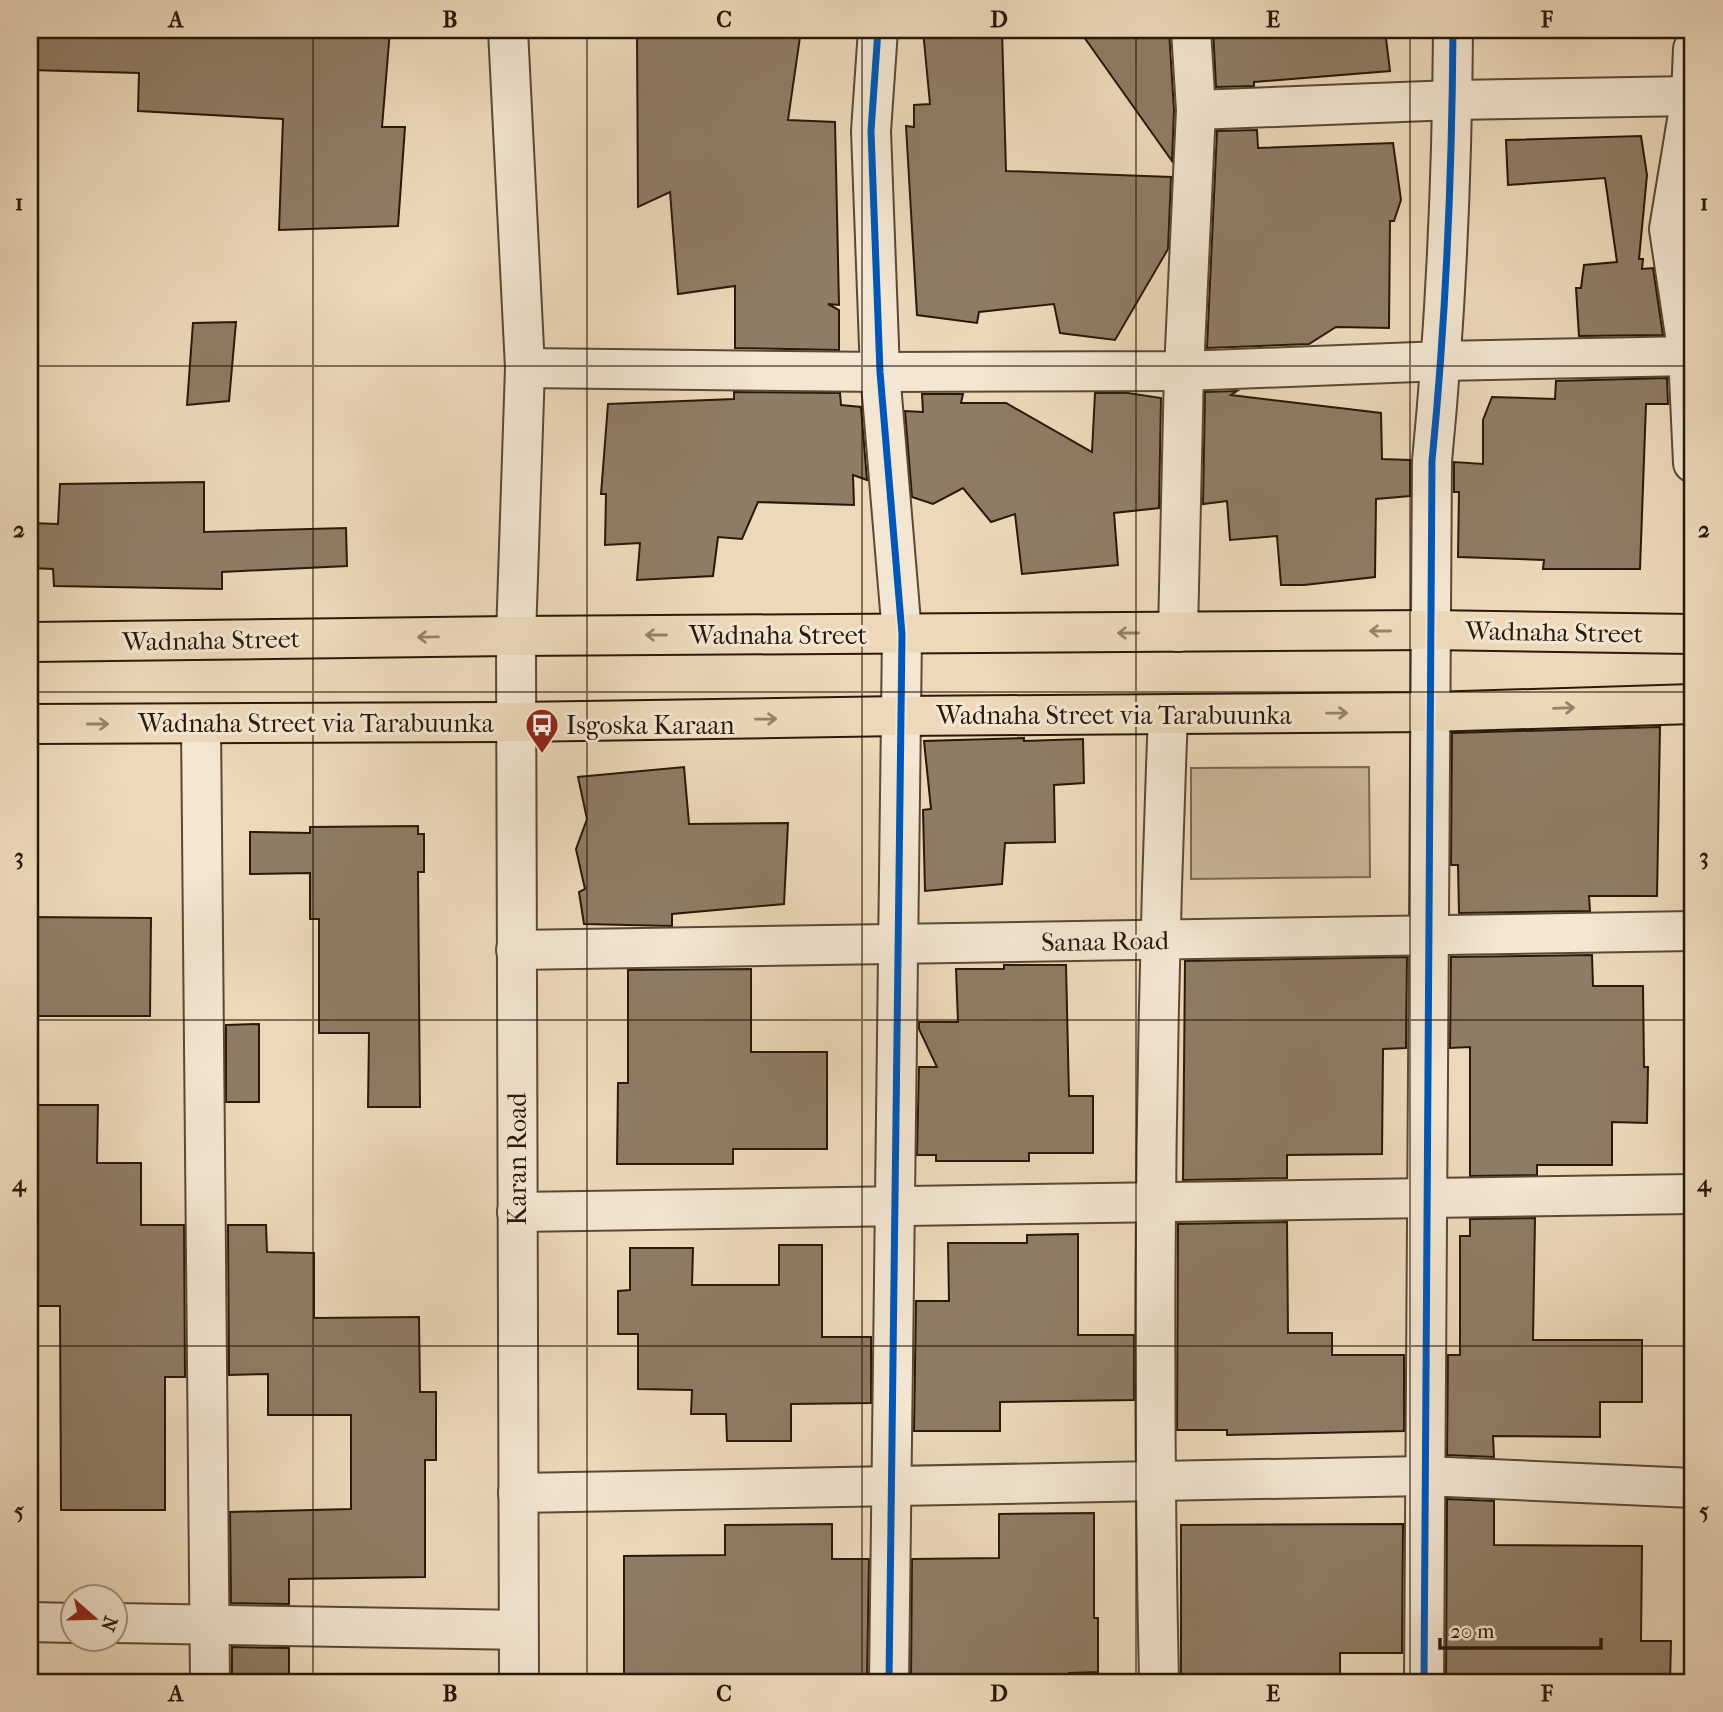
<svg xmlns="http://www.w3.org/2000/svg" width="1723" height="1712" viewBox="0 0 1723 1712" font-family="'IM FELL French Canon',serif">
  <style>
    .green { fill: #ccb89c; stroke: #7b6852; stroke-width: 2 }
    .building { fill: #8f7c65; stroke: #2a1809; stroke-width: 2 }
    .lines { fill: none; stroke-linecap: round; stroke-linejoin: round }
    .minor-casing { stroke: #5b4835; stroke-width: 42 }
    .major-casing { stroke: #2a1809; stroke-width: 42 }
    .minor { stroke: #f3e6d2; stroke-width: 38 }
    .major { stroke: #edd9ba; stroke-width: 38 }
    .cycleway-casing { stroke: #f3e6d2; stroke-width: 11 }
    .cycleway { stroke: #0057b8; stroke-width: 7 }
    .oneway { stroke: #95826a }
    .grid { fill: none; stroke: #2a1809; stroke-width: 2; stroke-opacity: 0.55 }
    .labels { text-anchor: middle; stroke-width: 6; stroke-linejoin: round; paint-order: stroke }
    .street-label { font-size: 26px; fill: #2a1809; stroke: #f3e6d2 }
    .poi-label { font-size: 26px; fill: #2a1809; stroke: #f3e6d2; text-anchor: start }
    .neatline { fill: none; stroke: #2a1809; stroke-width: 2.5 }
    .grid-label { font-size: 23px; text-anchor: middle; font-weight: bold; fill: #2a1809 }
  </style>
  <rect width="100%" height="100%" fill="#edd9ba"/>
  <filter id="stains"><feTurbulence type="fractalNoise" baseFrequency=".00286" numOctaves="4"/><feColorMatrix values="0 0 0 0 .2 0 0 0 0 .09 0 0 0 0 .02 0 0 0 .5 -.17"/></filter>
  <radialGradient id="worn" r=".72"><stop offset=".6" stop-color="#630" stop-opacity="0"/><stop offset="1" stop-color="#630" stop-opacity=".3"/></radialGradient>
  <polygon class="green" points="1369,767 1370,877 1191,879 1191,768"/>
  <g class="building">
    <polygon points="32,30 390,30 382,127 405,127 398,226 279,230 283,119 138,111 139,73 30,70"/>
    <polygon points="637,30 801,30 788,120 835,122 839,305 828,304 839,310 839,350 735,348 735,286 678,294 670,192 638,207"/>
    <polygon points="923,30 1002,30 1006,171 1171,177 1168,249 1115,340 1060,333 1054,304 979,312 977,323 917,315 906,126 914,127 914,105 930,104"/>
    <polygon points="1079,30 1169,30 1174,110 1172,161"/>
    <polygon points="1213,30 1385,30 1390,71 1254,82 1254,86 1216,87"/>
    <polygon points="1257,130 1258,148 1393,143 1401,200 1394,221 1390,221 1389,328 1336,327 1309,344 1207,348 1217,131"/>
    <polygon points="1641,136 1647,175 1639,259 1643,259 1642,269 1653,268 1663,335 1579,336 1576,288 1581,288 1584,265 1617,262 1605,178 1508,185 1506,140"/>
    <polygon points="236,322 229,401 187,405 193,323"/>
    <polygon points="1667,378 1668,404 1646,404 1640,569 1543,569 1544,560 1458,557 1459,492 1454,492 1454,462 1483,464 1483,420 1492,397 1555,399 1556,381"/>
    <polygon points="1237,391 1231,395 1381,413 1382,459 1410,460 1410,496 1376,499 1375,577 1304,585 1281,585 1277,536 1230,540 1227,501 1203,504 1205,392"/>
    <polygon points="734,392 840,393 841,405 861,407 867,480 853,475 854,505 758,502 742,539 718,537 713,576 637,580 640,543 605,545 606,494 601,494 608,404 734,399"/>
    <polygon points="1095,393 1128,393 1161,398 1159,508 1114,513 1118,565 1022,574 1015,514 991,522 963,488 933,504 912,497 905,411 923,412 922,394 963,394 961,403 1006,403 1092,452"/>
    <polygon points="204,482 204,532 346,528 347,566 222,572 222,589 54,586 53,569 30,568 30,523 58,524 60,484"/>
    <polygon points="1660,727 1657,896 1589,896 1590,911 1459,913 1458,865 1451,865 1452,733"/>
    <polygon points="1024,738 1024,741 1083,739 1084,783 1054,785 1055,842 1005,843 1002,884 925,891 923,810 931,809 924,741"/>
    <polygon points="684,767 689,824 788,823 784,904 672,914 672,926 584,924 579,892 585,889 576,849 587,819 578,777"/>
    <polygon points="418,826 418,834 424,834 424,872 418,872 420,1107 368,1107 369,1033 319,1033 319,919 310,919 310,873 250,874 250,832 310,833 310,827"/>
    <polygon points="30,917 151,918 150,1016 30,1016"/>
    <polygon points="1592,955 1593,986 1643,986 1644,1067 1648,1067 1647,1123 1612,1122 1612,1165 1537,1165 1537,1175 1470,1176 1470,1047 1450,1048 1451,957"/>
    <polygon points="1407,957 1406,1048 1383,1049 1382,1154 1287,1155 1287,1178 1183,1180 1185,961"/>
    <polygon points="1004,965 1066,965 1069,1096 1093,1096 1093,1153 1029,1153 1029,1161 936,1161 936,1155 917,1155 919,1067 937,1067 919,1029 919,1022 958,1022 956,969 1004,969"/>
    <polygon points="751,969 751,1052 827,1052 827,1149 733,1149 733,1164 617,1164 618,1083 628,1083 628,970"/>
    <polygon points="259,1024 259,1102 226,1102 226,1025"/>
    <polygon points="30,1105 98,1105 97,1163 141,1163 141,1225 184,1225 185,1377 165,1377 165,1510 61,1510 60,1306 30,1306"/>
    <polygon points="1535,1218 1533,1340 1642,1340 1642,1402 1600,1402 1600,1437 1493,1436 1494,1457 1447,1455 1448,1355 1460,1355 1460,1236 1470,1236 1470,1219"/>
    <polygon points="1287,1222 1288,1333 1332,1333 1332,1355 1404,1355 1404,1431 1227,1435 1227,1430 1177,1430 1178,1224"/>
    <polygon points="228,1225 266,1225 267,1252 314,1253 314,1318 419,1317 420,1392 436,1392 436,1460 425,1460 425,1577 289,1579 289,1604 231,1603 230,1512 351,1509 351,1415 268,1415 268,1374 229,1375"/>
    <polygon points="1078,1234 1078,1335 1134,1335 1134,1400 1000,1402 1000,1431 914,1431 916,1301 949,1301 948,1243 1027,1243 1027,1235"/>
    <polygon points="779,1245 822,1245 822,1337 871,1337 871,1403 791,1404 791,1441 727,1441 726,1414 691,1414 692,1390 638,1389 638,1334 618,1334 618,1291 630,1290 630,1248 693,1248 692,1285 779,1285"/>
    <polygon points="1447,1499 1494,1501 1494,1545 1642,1546 1641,1641 1671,1641 1670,1682 1446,1682"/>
    <polygon points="1094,1513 1094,1618 1098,1618 1098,1672 1069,1673 1069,1682 911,1682 912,1559 999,1558 999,1514"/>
    <polygon points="832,1524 832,1559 869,1559 867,1682 624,1682 624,1556 725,1555 725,1525"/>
    <polygon points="1403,1524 1402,1653 1340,1653 1340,1682 1187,1682 1187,1675 1181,1675 1181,1525"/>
    <polygon points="232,1647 289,1648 289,1682 232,1682"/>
  </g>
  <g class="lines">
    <defs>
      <g id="minor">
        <polyline points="508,30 525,368 516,636 519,1682"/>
        <polyline points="878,30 871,131 880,372 902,634 889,1682"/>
        <polyline points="1693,49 1691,96 1669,229 1688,355 1693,463"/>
        <polyline points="1196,110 1453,100 1693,96"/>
        <polyline points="525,368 880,372 1184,371 1442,361 1693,356"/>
        <polyline points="1178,632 1184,371 1196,110 1191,30"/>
        <polyline points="201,724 210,1682"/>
        <polyline points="516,950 1693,931"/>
        <polyline points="517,1212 1693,1194"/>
        <polyline points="518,1493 1425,1476 1693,1488"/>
        <polyline points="30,1622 74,1623"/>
        <polyline points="116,1623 518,1630"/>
        <path d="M1159,1682C1152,1360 1155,1037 1168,715"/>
        <path d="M1424,1682L1432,461C1446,318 1452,174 1453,30"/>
      </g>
      <g id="major">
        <polyline points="30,642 516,636 1430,630 1693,634"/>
        <polyline points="30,724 516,722 901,716 1430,712 1693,704"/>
      </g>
    </defs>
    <use href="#minor" class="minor-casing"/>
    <use href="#major" class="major-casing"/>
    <use href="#minor" class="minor"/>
    <use href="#major" class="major"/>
    <defs>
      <g id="cycleway">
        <polyline points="878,30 871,131 880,372 902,634 889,1682"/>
        <path d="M1424,1682L1432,461C1446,318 1452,174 1453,30"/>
      </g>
    </defs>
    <use href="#cycleway" class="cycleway-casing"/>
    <use href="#cycleway" class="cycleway"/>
  </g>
  <defs><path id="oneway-shaft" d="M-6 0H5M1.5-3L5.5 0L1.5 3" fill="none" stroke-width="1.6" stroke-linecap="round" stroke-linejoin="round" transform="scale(1.75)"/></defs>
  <g class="oneway">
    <use href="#oneway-shaft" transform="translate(1380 631) rotate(180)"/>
    <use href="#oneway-shaft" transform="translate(1128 633) rotate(180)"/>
    <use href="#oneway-shaft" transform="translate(656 635) rotate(180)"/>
    <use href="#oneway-shaft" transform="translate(428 637) rotate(179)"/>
    <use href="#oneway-shaft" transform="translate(1564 708) rotate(-2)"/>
    <use href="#oneway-shaft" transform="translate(1337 713) rotate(-1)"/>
    <use href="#oneway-shaft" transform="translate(766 719) rotate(-1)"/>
    <use href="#oneway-shaft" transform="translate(98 724)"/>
  </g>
  <path class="grid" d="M313,30V1682M587,30V1682M862,30V1682M1136,30V1682M1410,30V1682M30,366H1693M30,692H1693M30,1020H1693M30,1346H1693"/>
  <defs>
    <symbol id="bus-pin" viewBox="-11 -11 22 30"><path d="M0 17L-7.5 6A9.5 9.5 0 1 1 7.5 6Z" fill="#8f2418" stroke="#f3e6d2"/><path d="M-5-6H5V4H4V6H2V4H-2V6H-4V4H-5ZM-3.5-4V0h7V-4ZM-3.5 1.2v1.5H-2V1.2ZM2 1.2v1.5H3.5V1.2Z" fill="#fff"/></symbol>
  </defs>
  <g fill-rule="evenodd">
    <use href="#bus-pin" x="523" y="706" width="38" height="52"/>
  </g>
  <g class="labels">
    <g class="street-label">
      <text transform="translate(1554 632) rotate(1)" y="9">Wadnaha Street</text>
      <text x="778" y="644">Wadnaha Street</text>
      <text transform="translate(211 640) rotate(-1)" y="9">Wadnaha Street</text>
      <text x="1114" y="724">Wadnaha Street via Tarabuunka</text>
      <text x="316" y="732">Wadnaha Street via Tarabuunka</text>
      <text transform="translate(1105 941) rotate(-1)" y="9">Sanaa Road</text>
      <text transform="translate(517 1159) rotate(-90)" y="9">Karan Road</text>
    </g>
    <g class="poi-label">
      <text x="566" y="734">Isgoska Karaan</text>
    </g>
  </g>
  <rect width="1723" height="1712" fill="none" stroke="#edd9ba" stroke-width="77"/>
  <g transform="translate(94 1618) rotate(110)"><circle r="33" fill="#f3e6d2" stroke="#a39482" stroke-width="2"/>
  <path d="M0-5L12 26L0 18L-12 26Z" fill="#8f2418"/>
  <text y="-10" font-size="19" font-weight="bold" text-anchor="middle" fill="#2a1809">N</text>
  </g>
  <path d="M1440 1638v10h161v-10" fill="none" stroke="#2a1809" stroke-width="3.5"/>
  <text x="1450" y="1638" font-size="21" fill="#2a1809" stroke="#f3e6d2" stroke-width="5" paint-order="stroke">20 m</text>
  <rect x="38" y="38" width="1646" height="1636" class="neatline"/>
  <g class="grid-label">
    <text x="176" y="27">A</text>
    <text x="450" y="27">B</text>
    <text x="724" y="27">C</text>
    <text x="999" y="27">D</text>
    <text x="1273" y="27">E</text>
    <text x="1547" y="27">F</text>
    <text x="19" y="210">1</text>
    <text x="1704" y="210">1</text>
    <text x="19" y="537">2</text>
    <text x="1704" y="537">2</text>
    <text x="19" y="864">3</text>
    <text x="1704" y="864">3</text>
    <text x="19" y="1191">4</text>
    <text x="1704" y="1191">4</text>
    <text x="19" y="1518">5</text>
    <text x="1704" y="1518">5</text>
    <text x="176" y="1701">A</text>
    <text x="450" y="1701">B</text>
    <text x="724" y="1701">C</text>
    <text x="999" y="1701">D</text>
    <text x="1273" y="1701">E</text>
    <text x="1547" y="1701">F</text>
  </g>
  <rect width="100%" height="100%" filter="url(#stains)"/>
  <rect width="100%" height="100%" fill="url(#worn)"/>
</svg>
